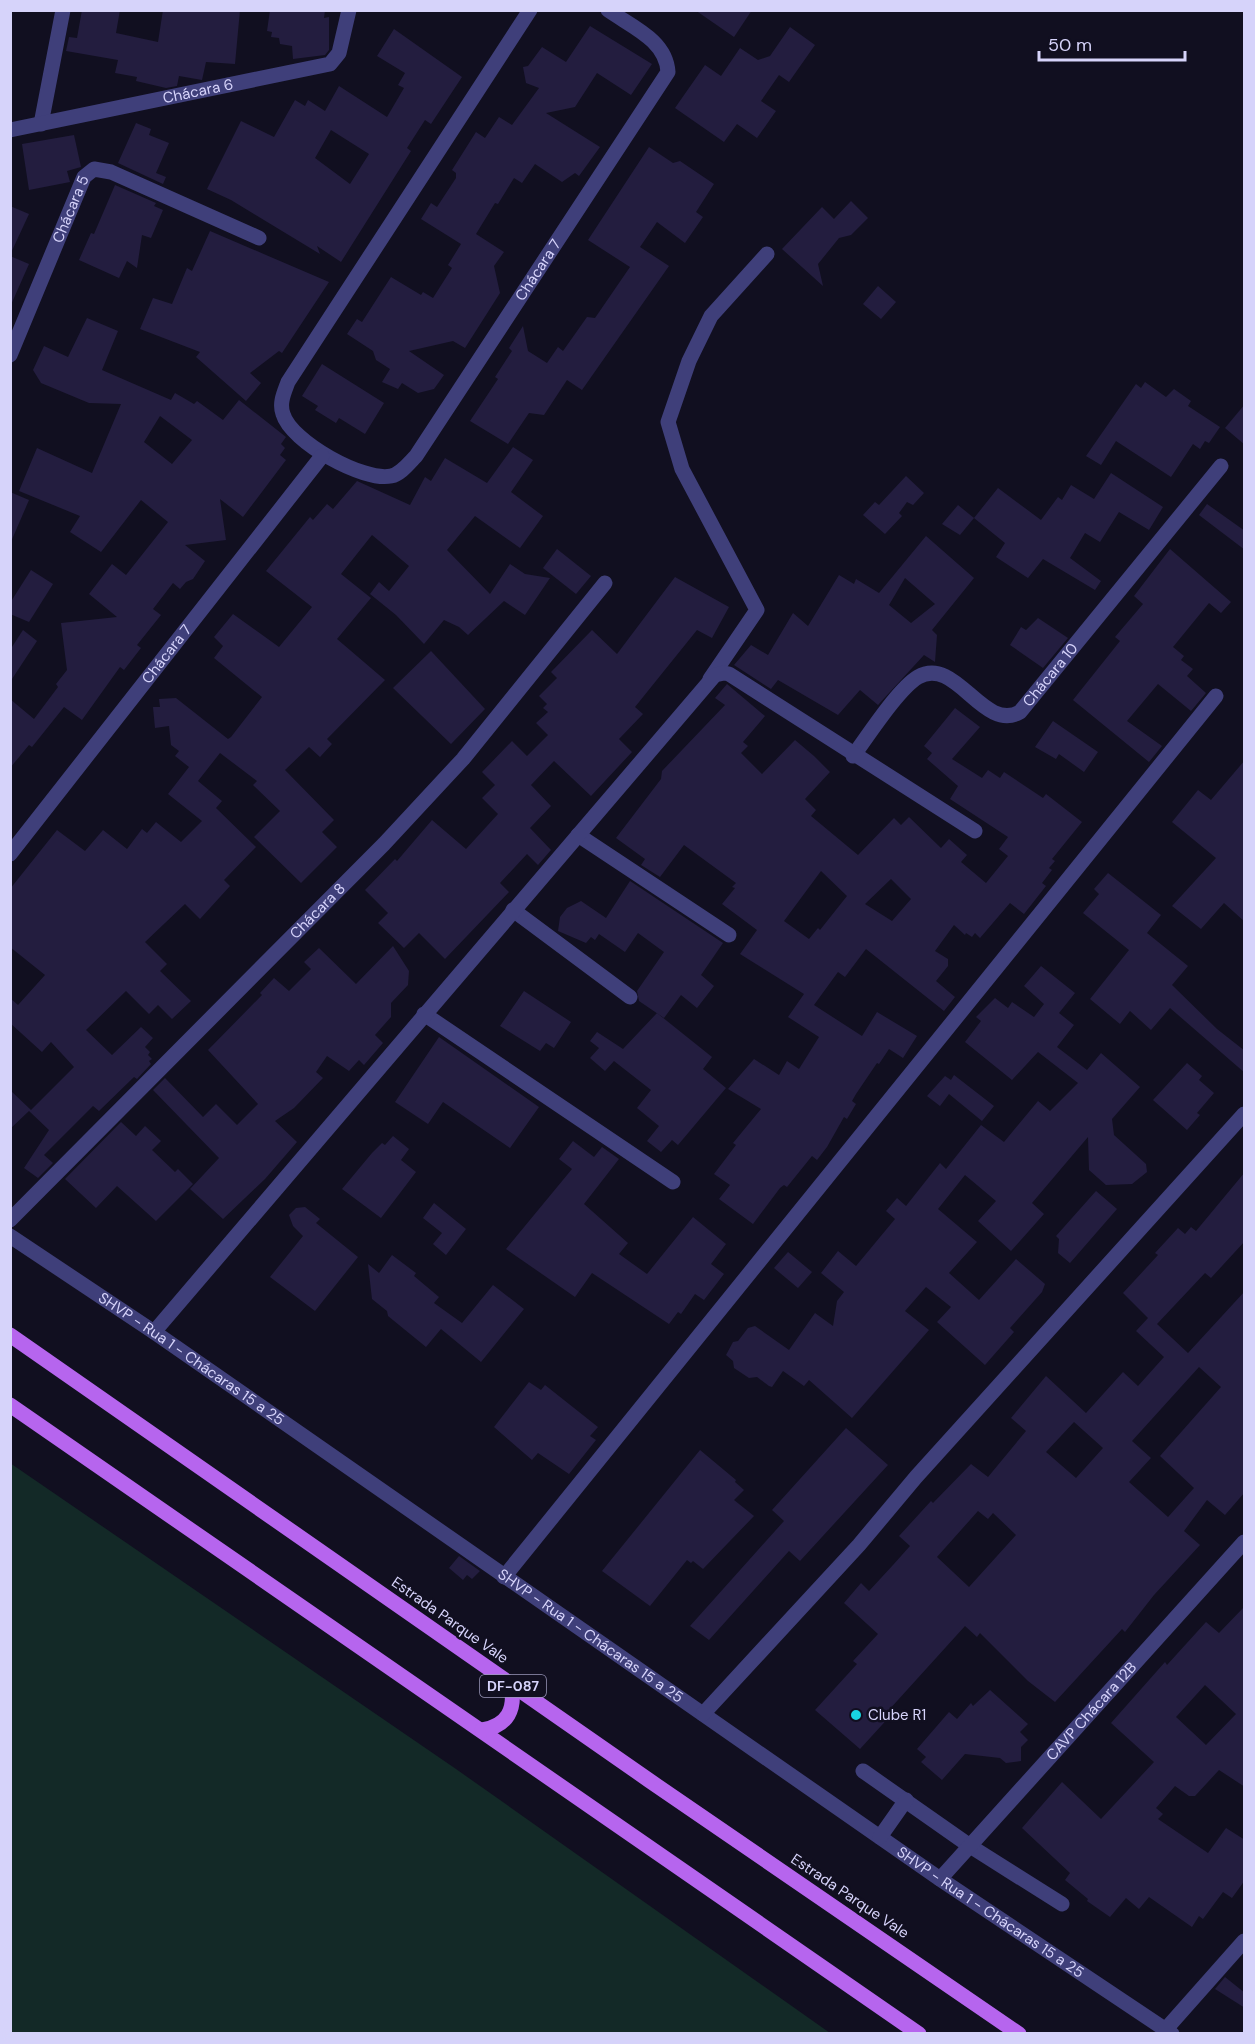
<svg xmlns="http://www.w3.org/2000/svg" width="1255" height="2044" viewBox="0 0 1255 2044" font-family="'DM Sans',sans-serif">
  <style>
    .green { fill: #132927 }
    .building { fill: #231d3f; fill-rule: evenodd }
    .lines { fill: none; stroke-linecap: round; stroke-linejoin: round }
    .street { stroke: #3f3f7a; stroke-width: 15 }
    .primary { stroke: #b665ee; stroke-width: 15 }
    .poi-dot { fill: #18d5e1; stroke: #110f20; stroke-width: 2 }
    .labels { text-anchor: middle; stroke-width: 5; stroke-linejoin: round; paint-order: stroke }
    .shield { fill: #110f20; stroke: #9b98b9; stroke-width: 1.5 }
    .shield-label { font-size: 14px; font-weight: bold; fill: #d6d3fa }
    .street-label { font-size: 15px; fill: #d6d3fa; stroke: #110f20 }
    .poi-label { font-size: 15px; fill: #d6d3fa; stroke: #110f20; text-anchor: start }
  </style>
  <rect width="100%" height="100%" fill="#110f20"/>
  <polygon class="green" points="10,1463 456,1769 830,2033 11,2033"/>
  <g class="building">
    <polygon points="82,10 120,10 116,33 158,42 163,10 240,10 235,64 206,62 202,80 179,76 177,86 166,88 136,81 137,77 115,73 118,60 66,51 69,37 77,38"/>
    <polygon points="270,10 325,10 324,18 329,17 329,50 325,55 293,59 292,46 280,44 279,38 271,37 272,32 267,31"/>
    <polygon points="695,10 752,10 734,37"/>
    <polygon points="590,26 652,64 631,95 597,73 575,107 546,113 600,147 579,176 575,173 562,182 535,164 522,183 514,178 498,204 495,203 476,234 504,252 494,266 500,293 465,348 453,341 409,351 444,375 434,389 418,393 402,383 398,389 382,382 390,369 376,360 373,351 347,334 357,319 362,322 391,277 421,295 423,292 433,298 452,268 448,265 461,244 421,219 431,203 437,207 456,178 456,173 452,170 476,132 485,138 499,117 512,125 539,88 526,83 523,67 528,66 542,47 566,62"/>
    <polygon points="790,27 815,45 789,82 779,75 761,101 776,111 757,138 737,124 724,142 675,108 705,65 721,76 740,48 758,60 770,56"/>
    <path d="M394,29L462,77L431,124L425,120L407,148L411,151L341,262L317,246L320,254L231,200L207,189L241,121L274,137L295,100L305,106L308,100L325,111L339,86L387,117L404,88L398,85L405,73L377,56ZM331,130L369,154L350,184L315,158Z"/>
    <polygon points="136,123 151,129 149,135 169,143 156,173 166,177 163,184 118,163"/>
    <polygon points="74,135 81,167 67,171 70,182 29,190 22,144"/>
    <polygon points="649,147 673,163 680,161 714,184 696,212 703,217 685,243 657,222 640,247 669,266 582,390 567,380 544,415 529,413 508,444 470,421 498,379 495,377 512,351 509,348 523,326 528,351 547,363 558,347 563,351 587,317 595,318 630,267 588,240"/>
    <polygon points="115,185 156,203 154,206 163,210 151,238 142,235 137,268 127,261 119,278 79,260 91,233 94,234"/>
    <polygon points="851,201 868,218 851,235 839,238 818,264 823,286 782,249 822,207 834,219"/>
    <polygon points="10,206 29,214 10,255"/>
    <polygon points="210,231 329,282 282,353 279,351 250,373 261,383 246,401 196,357 200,352 140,329 153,298 172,304 187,268 192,271"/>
    <polygon points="10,256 29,264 10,307"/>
    <polygon points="878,286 896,302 881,319 863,304"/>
    <path d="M87,318L118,331L102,370L171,400L175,393L194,404L197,401L223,420L239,400L286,437L281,444L285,448L280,455L286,460L243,517L220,499L226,540L185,545L205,561L193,579L186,582L180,589L173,583L153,609L161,615L137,645L141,648L124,670L120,667L82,720L64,707L32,747L29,745L10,768V699L34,719L58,687L56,684L67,670L61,623L117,617L89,594L112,564L126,575L168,522L141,500L101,552L70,532L80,516L19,491L37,448L92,473L121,404L89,403L41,383L33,370L44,346L68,357ZM160,416L192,440L172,464L144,442Z"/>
    <polygon points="322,364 384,403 365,434 339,418 336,423 315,410 318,406 302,396"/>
    <polygon points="1145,382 1166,397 1174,389 1191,401 1188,406 1220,427 1209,443 1205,441 1200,449 1193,444 1171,477 1116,441 1101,465 1086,456 1136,384 1141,388"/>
    <polygon points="1245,404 1245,445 1225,428"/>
    <polygon points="513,447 533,460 511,492 543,516 520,548 475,516 447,550 490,594 510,564 525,574 550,578 525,615 504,601 468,635 459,627 444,620 424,644 396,615 370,594 379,582 389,591 409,566 372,535 341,574 371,598 337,639 385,680 327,739 332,744 320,757 309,747 285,770 334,820 322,832 337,847 301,883 254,837 280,811 253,785 257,781 220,753 198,781 222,801 216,808 256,847 224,880 230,886 200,919 185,904 145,942 167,964 160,971 191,1001 172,1019 158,1005 149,1014 126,991 86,1030 112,1055 141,1027 153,1038 145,1047 150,1052 148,1055 152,1059 149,1061 151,1064 137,1079 134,1077 99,1111 93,1106 44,1155 53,1163 38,1178 24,1168 49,1130 29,1111 10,1129 10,1090 31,1110 74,1067 51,1042 42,1052 10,1023 10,998 18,1005 45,975 10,947 10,889 57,830 85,851 103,830 127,849 142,829 147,833 156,822 181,842 202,821 168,794 189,767 175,756 179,751 171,745 169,726 155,728 153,707 160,707 159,699 176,698 228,739 231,737 262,697 214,658 223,646 214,637 233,614 279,647 312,607 266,571 310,517 313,520 327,504 333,509 357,481 410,505 425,477 431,481 445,458 487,483"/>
    <polygon points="1111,473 1163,507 1149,530 1119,512 1100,542 1085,533 1070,558 1101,581 1095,590 1043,559 1028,578 996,557 1005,543 974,518 998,488 1041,520 1058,497 1062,500 1071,485 1094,499"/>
    <polygon points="906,476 924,493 913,505 907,502 899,513 902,516 885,534 863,515 875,502 879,505"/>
    <polygon points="10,492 29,500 10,544"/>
    <polygon points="1207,504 1245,531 1245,550 1199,515"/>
    <polygon points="958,505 974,518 960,535 942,524"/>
    <path d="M926,536L974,578L932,630L937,635L935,662L924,655L878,705L860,690L838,715L778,680L771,689L734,665L751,645L768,655L793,613L808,626L839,575L854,584L856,579L879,593ZM905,578L935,604L911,623L889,605Z"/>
    <polygon points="557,549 591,576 576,594 543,568"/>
    <polygon points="1170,549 1231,602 1221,613 1209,603 1173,647 1184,656 1181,660 1193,669 1187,676 1206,693 1191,711 1158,684 1127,721 1162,746 1149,762 1073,700 1120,641 1115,637 1143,604 1134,596"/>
    <polygon points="31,570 53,584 29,622 10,614 10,603"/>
    <polygon points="675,577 729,607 712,638 697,630 635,707 643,714 619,739 632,752 591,796 554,761 531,785 551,806 530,828 551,850 538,865 527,854 500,883 509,892 445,959 419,933 404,948 378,923 388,913 365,890 395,859 397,861 432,820 466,849 498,814 482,798 495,785 482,772 512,741 527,756 548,735 536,723 548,712 543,708 547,704 539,696 557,678 551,672 592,630 617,654"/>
    <polygon points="1038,618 1068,638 1043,668 1010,645 1021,627 1026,630"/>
    <polygon points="23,630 37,641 10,682 10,650"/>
    <polygon points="431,651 485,709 451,744 393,688"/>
    <path d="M727,684L765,716L743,742L748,746L741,753L762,774L795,740L814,756L830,772L805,799L816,810L811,816L858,855L894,818L901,825L909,817L941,848L949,839L967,855L961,862L986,883L1008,856L999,849L1008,837L950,799L958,786L927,759L932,753L924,746L955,708L980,727L952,759L982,778L988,770L1000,778L1004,772L1043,798L1046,794L1082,822L1052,859L1055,861L1049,868L1052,870L1042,883L1046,886L1024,914L1010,903L980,938L975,933L972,937L966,933L965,935L954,925L935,951L948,959V966L936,981L955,997L944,1011L866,949L845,977L838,972L814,1005L862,1036L877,1012L917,1036L903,1058L889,1049L879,1064L877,1063L856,1094L852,1101L856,1104L847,1119L844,1117L827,1147L817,1160L812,1156L787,1187L784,1185L780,1188L753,1224L719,1199L730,1185L714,1174L736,1145L733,1143L761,1109L728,1089L754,1059L779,1075L787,1061L799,1069L819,1037L788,1017L804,994L740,954L757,930L722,904L735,888L732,887L736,883L684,845L660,877L641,865L645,859L616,838L661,779L662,771L725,705L715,698ZM821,871L847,896L820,930L818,928L809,939L784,921ZM891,879L911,899L892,921L865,904Z"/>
    <polygon points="1053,721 1098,752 1084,772 1059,754 1056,759 1035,747"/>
    <polygon points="1245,760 1245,922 1224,903 1201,929 1172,906 1216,858 1172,822 1198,790 1211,800"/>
    <polygon points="1108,873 1161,915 1147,933 1188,966 1172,985 1217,1029 1245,1051 1245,1073 1170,1008 1151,1030 1130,1011 1120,1024 1090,999 1129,950 1083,913 1099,894 1094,889"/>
    <polygon points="630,881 723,943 701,975 714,986 697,1008 681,995 664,1018 639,1001 637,991 664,952 638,933 625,952 599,934 595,940 591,937 586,943 558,931 560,917 567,908 581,901 606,918"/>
    <polygon points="393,946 409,971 408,985 391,1003 391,1017 375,1035 383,1043 364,1065 359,1060 349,1071 327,1056 316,1072 323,1078 294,1108 275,1121 297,1142 265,1179 223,1219 190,1189 219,1158 153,1090 165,1078 203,1117 216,1104 237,1125 258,1104 208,1050 262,995 260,993 274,978 289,991 311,969 304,962 319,948 356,984"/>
    <polygon points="1041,966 1075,993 1059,1013 1074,1025 1057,1047 1087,1070 1101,1053 1140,1087 1112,1119 1114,1135 1146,1164 1147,1172 1132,1184 1106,1185 1089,1170 1088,1137 1032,1203 1044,1214 1011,1251 978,1221 996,1201 965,1175 938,1209 977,1242 949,1273 979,1300 1016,1259 1045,1284 1042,1292 1010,1328 1014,1332 985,1365 937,1322 951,1307 926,1287 905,1311 929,1330 852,1418 809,1380 804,1386 783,1371 772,1387 769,1386 757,1377 749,1378 734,1368 733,1361 726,1355 733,1342 738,1341 748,1328 755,1326 789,1350 815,1313 833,1326 837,1301 844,1292 821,1273 838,1251 856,1266 895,1219 886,1211 897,1198 906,1206 940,1163 946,1169 981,1125 1004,1142 1038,1101 1050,1111 1078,1083 1038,1052 1012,1080 965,1042 981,1021 976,1017 995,998 1008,1008 1012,1002 1034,1017 1044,1004 1024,986"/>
    <polygon points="524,991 571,1022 554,1048 546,1043 540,1051 500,1026"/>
    <polygon points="657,1013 712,1057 703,1069 726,1088 678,1145 672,1140 661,1152 647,1141 659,1126 637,1108 651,1090 614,1061 605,1071 590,1058 599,1048 590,1041 597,1032 623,1049"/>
    <polygon points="439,1037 539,1107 510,1148 443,1102 428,1124 395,1102"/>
    <polygon points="1187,1063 1202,1076 1199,1080 1214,1093 1197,1113 1200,1115 1187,1130 1153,1100"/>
    <polygon points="954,1075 994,1106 982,1121 949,1094 940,1106 927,1096 945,1076 951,1080"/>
    <polygon points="121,1122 136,1136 145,1126 161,1141 152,1150 175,1172 178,1169 193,1184 156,1221 117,1186 96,1208 65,1179"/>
    <polygon points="393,1136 409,1149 401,1160 416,1172 381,1218 342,1189 372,1153 382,1143 385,1145"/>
    <polygon points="573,1141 594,1157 602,1147 619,1159 584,1204 628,1243 619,1254 647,1274 693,1217 726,1244 711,1264 724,1274 704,1300 695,1294 681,1314 678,1312 669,1324 592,1273 575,1297 506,1249 572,1169 559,1159"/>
    <path d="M1245,1172V1241L1211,1278L1205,1273L1157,1324L1188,1353L1245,1291V1492L1225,1515L1207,1500L1184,1531L1200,1545L1154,1595L1125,1632L1122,1629L1055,1702L1028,1681L980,1633L977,1637L965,1626L888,1711L892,1714L860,1749L815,1710L857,1664L853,1661L878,1634L844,1603L861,1583L869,1591L893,1565L910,1546L899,1536L931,1501L933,1503L971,1464L988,1477L1026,1431L1011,1418L1046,1376L1086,1413L1123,1372L1138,1386L1164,1357L1136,1331L1148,1318L1123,1293L1158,1255L1155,1253L1178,1228L1185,1234L1191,1227L1196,1231ZM1199,1367L1221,1387L1160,1456L1194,1488L1168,1517L1129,1482L1151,1458L1132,1441ZM1074,1422L1103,1448L1076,1478L1046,1452ZM978,1511L988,1519L993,1513L1016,1535L969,1587L937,1557Z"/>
    <polygon points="1096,1191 1117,1209 1070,1263 1058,1253 1059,1239 1056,1236"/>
    <polygon points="434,1203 466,1229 446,1255 433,1244 442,1233 423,1218"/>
    <polygon points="305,1207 320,1219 316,1223 358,1257 315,1311 270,1277 303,1236 293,1226 289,1215 296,1208"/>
    <polygon points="788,1252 812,1272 798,1288 774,1268"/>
    <polygon points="392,1255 416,1273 414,1276 439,1297 434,1303 462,1323 493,1285 524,1309 481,1362 441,1329 426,1347 388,1316 387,1311 372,1299 368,1264 379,1273"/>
    <polygon points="529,1382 541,1390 545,1385 598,1427 590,1436 596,1440 569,1474 538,1453 532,1460 494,1427"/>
    <polygon points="846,1428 888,1465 800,1561 789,1551 709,1640 690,1626 784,1521 772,1510"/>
    <polygon points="700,1450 736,1480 735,1482 744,1490 734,1500 754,1516 703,1569 693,1561 691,1563 687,1560 650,1606 602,1571"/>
    <polygon points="459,1556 480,1571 472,1579 467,1575 463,1580 449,1568"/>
    <path d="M1245,1606V1787L1219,1770L1195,1796H1189L1175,1786L1156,1808L1163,1814L1158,1819L1208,1853L1226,1828L1245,1840V1880L1232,1898L1223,1892L1203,1919L1199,1916L1192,1927L1149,1897L1139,1909L1126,1898L1110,1917L1087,1901L1088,1899L1065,1880L1070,1873L1022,1828L1062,1782L1101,1819L1154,1762L1111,1723L1165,1662L1167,1665L1206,1622L1219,1633ZM1205,1685L1236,1714L1206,1745L1176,1717Z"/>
    <polygon points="990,1690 1028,1724 1020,1732 1028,1740 1021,1747 1021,1761 1006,1763 1000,1758 965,1754 942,1780 921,1762 926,1757 917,1749 949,1712 957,1719 971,1703 973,1706"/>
    <polygon points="1225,1977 1245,1993 1245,2008 1215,1989"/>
  </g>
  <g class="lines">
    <g class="street">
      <path id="s1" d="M530,10L288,382C284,393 279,403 283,414C291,442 364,482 391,476C401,474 409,463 416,456L668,72C666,40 632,27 608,10"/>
      <polyline points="41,124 63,10"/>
      <path id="s2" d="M10,130L330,64L339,53L349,10"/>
      <path id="s3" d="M10,355L84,177L94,169L111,172L259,238"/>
      <polyline points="710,679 757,610 682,469 668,422 689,361 711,316 767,254"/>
      <path id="s4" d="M853,756C868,736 898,689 918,677C956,655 983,733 1020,712L1221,466"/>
      <polyline points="578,835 729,935"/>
      <path id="s5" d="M10,854L322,456"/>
      <polyline points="513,910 630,997"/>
      <polyline points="424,1014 673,1182"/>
      <path id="s6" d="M10,1220L384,844L463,759L605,583"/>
      <path id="s7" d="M10,1236L154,1332L940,1879L1172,2034"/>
      <polyline points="154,1332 715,675 724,673 729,674 975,831"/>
      <polyline points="504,1577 1216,696"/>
      <polyline points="703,1714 859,1545 916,1477 1244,1114"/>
      <polyline points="863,1771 970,1846 1062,1904"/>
      <polyline points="880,1837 906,1800"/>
      <path id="s8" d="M940,1879L1244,1542"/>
      <polyline points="1166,2029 1244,1941"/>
    </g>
    <g class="primary">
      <polyline points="10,1335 650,1781 1019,2034"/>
      <polyline points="10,1405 919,2034"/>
      <path d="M482,1730C508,1726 516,1709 511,1684"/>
    </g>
  </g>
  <circle class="poi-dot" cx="856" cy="1715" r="6"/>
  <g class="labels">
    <rect class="shield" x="480" y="1675" width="66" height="22" rx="4.5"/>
    <g class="shield-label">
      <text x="513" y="1691">DF-087</text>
    </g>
    <g class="street-label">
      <text dy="5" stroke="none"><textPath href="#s2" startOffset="192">Chácara 6</textPath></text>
      <text dy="5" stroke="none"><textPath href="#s3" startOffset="158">Chácara 5</textPath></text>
      <text dy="5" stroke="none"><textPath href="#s1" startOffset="862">Chácara 7</textPath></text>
      <text dy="5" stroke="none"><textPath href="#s5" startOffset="254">Chácara 7</textPath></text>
      <text dy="5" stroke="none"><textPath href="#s4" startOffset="267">Chácara 10</textPath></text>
      <text dy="5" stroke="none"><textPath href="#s6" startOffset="436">Chácara 8</textPath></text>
      <text dy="5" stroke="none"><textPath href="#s7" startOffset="219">SHVP - Rua 1 - Chácaras 15 a 25</textPath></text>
      <text transform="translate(450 1620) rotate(35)" y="5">Estrada Parque Vale</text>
      <text dy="5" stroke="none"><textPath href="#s7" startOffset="705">SHVP - Rua 1 - Chácaras 15 a 25</textPath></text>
      <text dy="5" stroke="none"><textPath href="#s8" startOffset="226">CAVP Chácara 12B</textPath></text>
      <text transform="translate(850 1896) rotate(34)" y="5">Estrada Parque Vale</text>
      <text dy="5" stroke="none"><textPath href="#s7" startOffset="1191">SHVP - Rua 1 - Chácaras 15 a 25</textPath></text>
    </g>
    <g class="poi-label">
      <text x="868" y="1720">Clube R1</text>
    </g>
  </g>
  <rect width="1255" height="2044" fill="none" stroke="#d6d3fa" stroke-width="24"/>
  <path d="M1039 51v9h146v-9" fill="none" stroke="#d6d3fa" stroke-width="3"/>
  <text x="1048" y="51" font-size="18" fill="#d6d3fa" stroke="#110f20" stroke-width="4.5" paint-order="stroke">50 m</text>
</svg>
